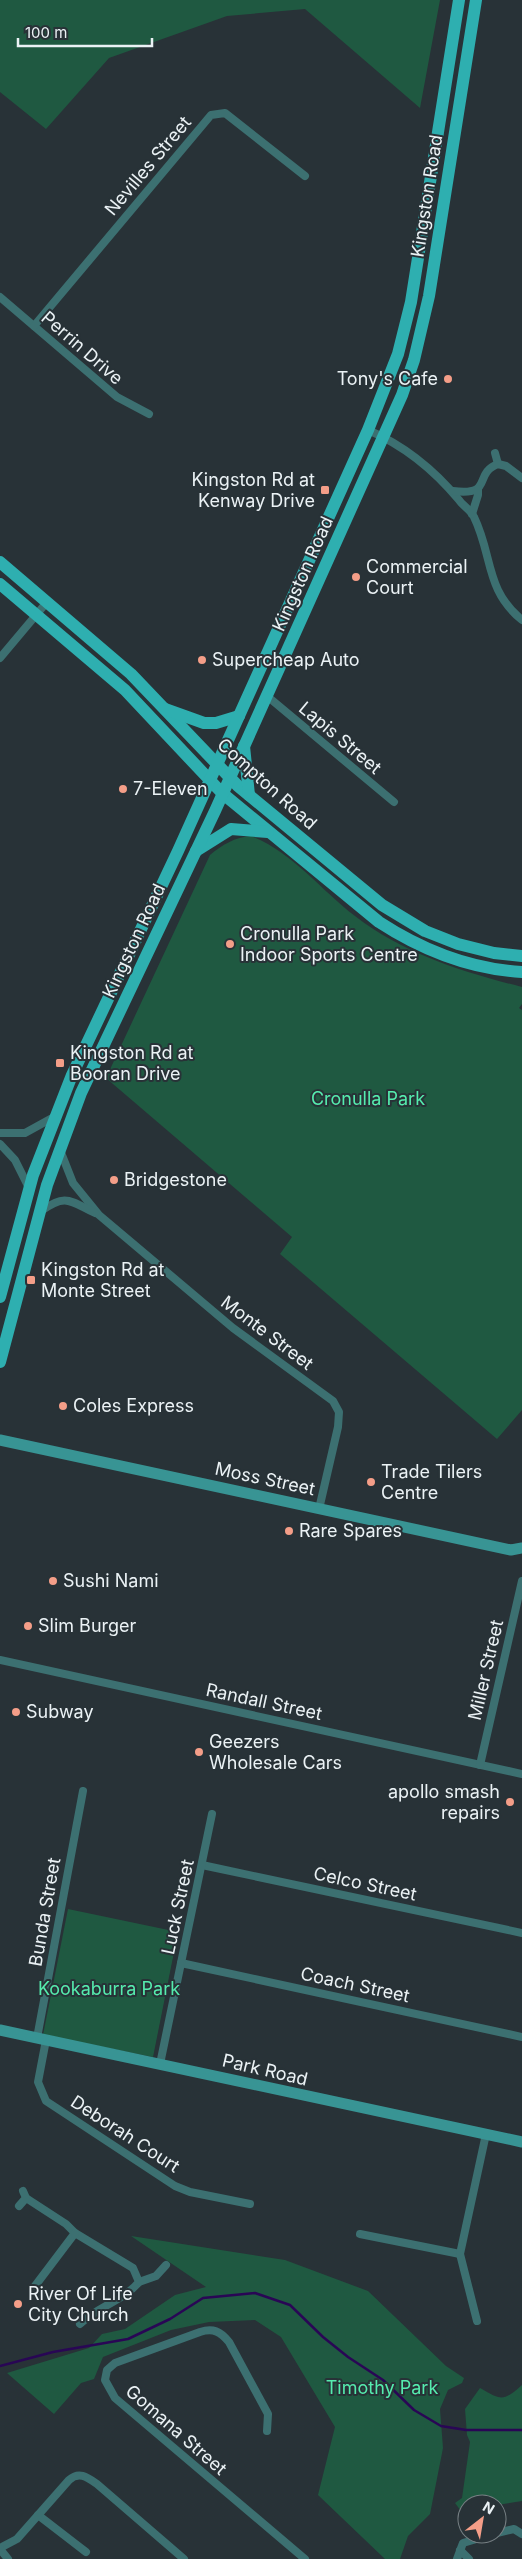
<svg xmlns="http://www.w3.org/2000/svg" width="522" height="2559" viewBox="0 0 522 2559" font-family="Inter,sans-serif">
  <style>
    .green { fill: #1f5941 }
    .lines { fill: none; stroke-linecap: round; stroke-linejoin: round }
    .stream { stroke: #290655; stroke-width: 2.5 }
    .street { stroke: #3c7071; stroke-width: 8 }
    .secondary { stroke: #389494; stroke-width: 11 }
    .primary { stroke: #2eafb0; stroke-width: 12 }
    .poi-dot { fill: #f49e88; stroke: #283237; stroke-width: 2 }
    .labels { text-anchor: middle; stroke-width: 4; stroke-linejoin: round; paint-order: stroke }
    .street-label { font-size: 18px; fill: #ebf2f5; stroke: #283237 }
    .poi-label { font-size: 18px; fill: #ebf2f5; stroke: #283237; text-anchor: start }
    .park-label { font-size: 18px; fill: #55ecae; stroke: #283237 }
  </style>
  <rect width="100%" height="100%" fill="#283237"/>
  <g class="green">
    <polygon points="0,0 440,0 420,108 305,9 227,16 109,58 46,129 0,92"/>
    <path d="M251,836C292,852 321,890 355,916C404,954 463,972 522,987V1004L519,1008L522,1010V1410L497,1439L280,1254L292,1237L106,1078L210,855C222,845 235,837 251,836Z"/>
    <polygon points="68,1909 178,1932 153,2057 43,2035"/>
    <polygon points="131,2236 285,2260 368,2291 446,2366 464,2378 462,2383 448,2390 440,2409 443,2448 430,2514 408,2536 400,2559 385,2559 318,2495 335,2427 281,2337 255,2320 209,2322 171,2330 103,2357 94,2379 81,2383 54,2414 7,2373 89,2348 102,2334 125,2329 175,2295 206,2287"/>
    <path d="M522,2385V2501L497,2505L467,2504V2514L464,2515L455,2503L462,2498L470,2442L467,2435L465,2409L480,2388C501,2400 503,2402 522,2385Z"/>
  </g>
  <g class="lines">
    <polyline class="stream" points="0,2366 53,2352 128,2339 170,2319 203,2298 255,2293 290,2305 323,2337 348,2357 383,2380 414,2410 441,2426 466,2430 522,2430"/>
    <g class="street">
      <polyline points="0,297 117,397 149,414"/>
      <polyline points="34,326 211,115 225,113 305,176"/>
      <path d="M368,430C403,445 435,471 459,500C463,506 471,510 474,517C493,556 485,590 522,620"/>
      <polyline points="495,453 498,464"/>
      <path d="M453,491C495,496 472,474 498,464L506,466L522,478"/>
      <polyline points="472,514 478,495 478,489"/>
      <polyline points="0,658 47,602"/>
      <polyline points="267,696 394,802"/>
      <polyline points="0,1133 25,1133 54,1117"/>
      <polyline points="0,1144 15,1160 29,1188"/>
      <polyline points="60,1150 73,1183 99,1215 233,1328 333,1401 339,1412 338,1427 319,1509"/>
      <path d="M41,1211C66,1193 70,1201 95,1213"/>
      <polyline points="0,1660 522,1774"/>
      <polyline points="480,1765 522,1581"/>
      <polyline points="202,1865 522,1933"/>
      <polyline points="181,1963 522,2037"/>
      <polyline points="37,2038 83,1791"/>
      <polyline points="46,2040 38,2082 46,2101 175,2186 190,2192 250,2204"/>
      <polyline points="160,2064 212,1814"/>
      <path d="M26,2198L66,2224L75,2233L133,2268L139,2282C123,2301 98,2306 80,2324"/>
      <polyline points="19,2206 26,2198 23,2191"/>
      <polyline points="360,2234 460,2254"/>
      <polyline points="139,2282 156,2276 166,2265"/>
      <polyline points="35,2286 75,2233"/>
      <polyline points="477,2321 460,2254 486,2134"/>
      <path d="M267,2431L268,2414L229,2342C220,2331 213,2328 200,2332L115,2363L107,2370L105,2380L115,2398L305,2559"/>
      <polyline points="38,2515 86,2552"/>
      <polyline points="497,2533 514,2529 522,2534"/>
      <path d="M0,2548L17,2539L69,2480C79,2471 87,2477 97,2484L184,2559"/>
      <polyline points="0,2549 8,2559"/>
      <polyline points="460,2550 469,2559"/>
      <polyline points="457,2559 463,2543 493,2534"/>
    </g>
    <g class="secondary">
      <polyline points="0,1440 511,1550 522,1548"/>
      <polyline points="0,2030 522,2142"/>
    </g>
    <g class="primary">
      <polyline points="0,562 131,674 238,786 382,905 425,931 458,944 494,953 522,956"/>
      <path d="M0,584L125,690L222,793L379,922C422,950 470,969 522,972"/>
      <polyline points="165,709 204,723 216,723 239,716"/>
      <polyline points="244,746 249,795"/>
      <polyline points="196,851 231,829 268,832"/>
      <polyline points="0,1297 33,1175 72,1075 178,851 368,430 398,354 411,302 459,0"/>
      <polyline points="0,1362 47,1185 81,1093 215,811 402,395 414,360 429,296 476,0"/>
    </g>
  </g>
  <g class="poi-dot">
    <circle cx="448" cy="379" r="5"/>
    <rect x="320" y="485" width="10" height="10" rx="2.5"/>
    <circle cx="356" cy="577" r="5"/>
    <circle cx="202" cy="660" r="5"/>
    <circle cx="123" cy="789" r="5"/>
    <circle cx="230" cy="944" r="5"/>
    <rect x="55" y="1058" width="10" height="10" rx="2.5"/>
    <circle cx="114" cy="1180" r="5"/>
    <rect x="26" y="1275" width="10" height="10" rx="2.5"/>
    <circle cx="63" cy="1406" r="5"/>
    <circle cx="371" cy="1482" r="5"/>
    <circle cx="289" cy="1531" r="5"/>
    <circle cx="53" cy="1581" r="5"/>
    <circle cx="28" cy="1626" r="5"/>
    <circle cx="16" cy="1712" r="5"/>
    <circle cx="199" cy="1752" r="5"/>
    <circle cx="510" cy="1802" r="5"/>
    <circle cx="18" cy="2304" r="5"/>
  </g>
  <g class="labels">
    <g class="street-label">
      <text transform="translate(148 166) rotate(-50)" y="6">Nevilles Street</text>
      <text transform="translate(427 196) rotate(-81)" y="6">Kingston Road</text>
      <text transform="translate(82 348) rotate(41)" y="6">Perrin Drive</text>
      <text transform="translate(303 574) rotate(-66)" y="6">Kingston Road</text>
      <text transform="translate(340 738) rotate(40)" y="6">Lapis Street</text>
      <text transform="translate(267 784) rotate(42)" y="6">Compton Road</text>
      <text transform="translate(134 941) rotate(-65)" y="6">Kingston Road</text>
      <text transform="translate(267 1333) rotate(37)" y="6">Monte Street</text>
      <text transform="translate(265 1479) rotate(12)" y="6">Moss Street</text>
      <text transform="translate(486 1670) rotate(-77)" y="6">Miller Street</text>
      <text transform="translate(264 1702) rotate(12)" y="6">Randall Street</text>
      <text transform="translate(365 1884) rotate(12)" y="6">Celco Street</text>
      <text transform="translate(178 1907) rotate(-78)" y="6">Luck Street</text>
      <text transform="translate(45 1912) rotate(-80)" y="6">Bunda Street</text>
      <text transform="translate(355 1985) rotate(12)" y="6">Coach Street</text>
      <text transform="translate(265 2070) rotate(13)" y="6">Park Road</text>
      <text transform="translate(125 2134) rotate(33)" y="6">Deborah Court</text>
      <text transform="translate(176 2430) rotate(41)" y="6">Gomana Street</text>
    </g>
    <g class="poi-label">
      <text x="438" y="385" text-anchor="end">Tony's Cafe</text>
      <text x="315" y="486" text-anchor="end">Kingston Rd at<tspan x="315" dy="21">Kenway Drive</tspan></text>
      <text x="366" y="573">Commercial<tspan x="366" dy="21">Court</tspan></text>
      <text x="212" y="666">Supercheap Auto</text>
      <text x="133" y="795">7-Eleven</text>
      <text x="240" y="940">Cronulla Park<tspan x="240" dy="21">Indoor Sports Centre</tspan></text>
      <text x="70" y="1059">Kingston Rd at<tspan x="70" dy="21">Booran Drive</tspan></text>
      <text x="124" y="1186">Bridgestone</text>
      <text x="41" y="1276">Kingston Rd at<tspan x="41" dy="21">Monte Street</tspan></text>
      <text x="73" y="1412">Coles Express</text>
      <text x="381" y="1478">Trade Tilers<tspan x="381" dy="21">Centre</tspan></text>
      <text x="299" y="1537">Rare Spares</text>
      <text x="63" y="1587">Sushi Nami</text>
      <text x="38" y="1632">Slim Burger</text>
      <text x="26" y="1718">Subway</text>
      <text x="209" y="1748">Geezers<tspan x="209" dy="21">Wholesale Cars</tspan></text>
      <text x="500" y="1798" text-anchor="end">apollo smash<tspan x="500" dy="21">repairs</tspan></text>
      <text x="28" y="2300">River Of Life<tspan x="28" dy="21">City Church</tspan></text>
    </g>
    <g class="park-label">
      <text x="368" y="1105">Cronulla Park</text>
      <text x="109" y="1995">Kookaburra Park</text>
      <text x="382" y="2394">Timothy Park</text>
    </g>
  </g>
  <g transform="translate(482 2519) rotate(31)"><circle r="24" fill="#283237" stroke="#767f83"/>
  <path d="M0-4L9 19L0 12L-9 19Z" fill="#f49e88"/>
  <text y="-8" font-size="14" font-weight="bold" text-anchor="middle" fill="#ebf2f5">N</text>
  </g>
  <path d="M18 38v8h134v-8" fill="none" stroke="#ebf2f5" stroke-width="2.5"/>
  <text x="25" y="38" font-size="15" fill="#ebf2f5" stroke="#283237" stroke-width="4" paint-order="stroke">100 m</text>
</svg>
